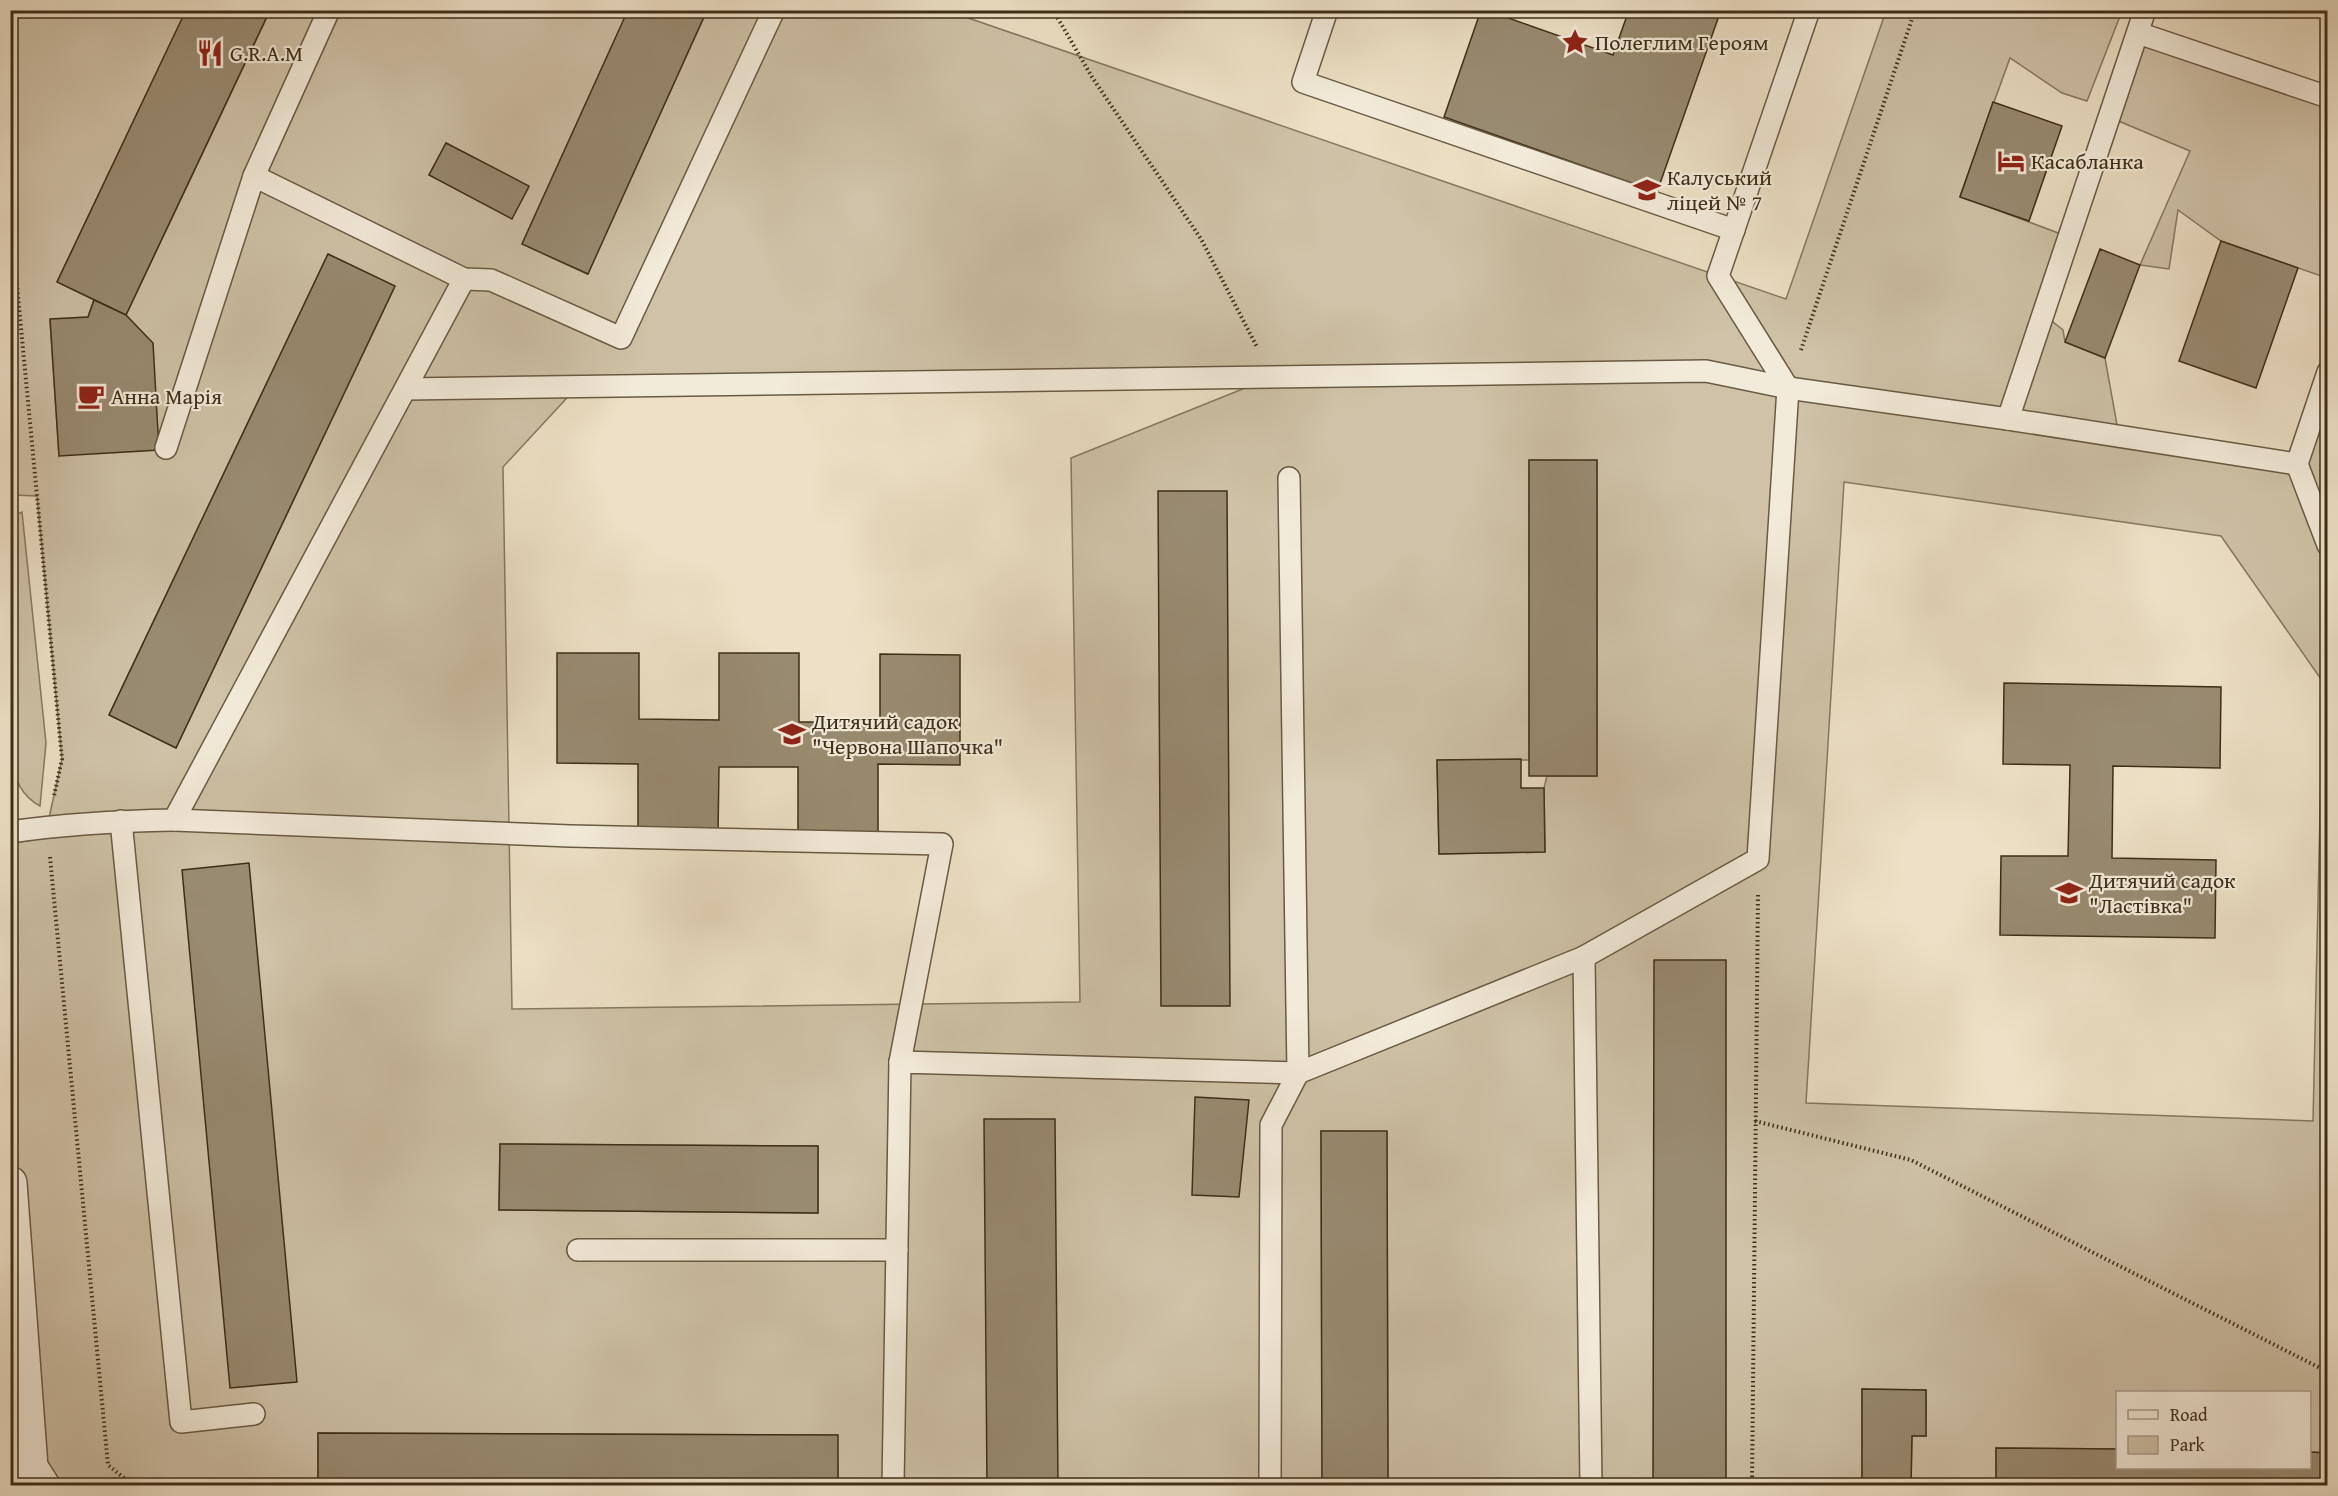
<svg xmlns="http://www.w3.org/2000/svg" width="2338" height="1496" viewBox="0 0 2338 1496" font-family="'Gentium Book Plus',serif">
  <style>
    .green { fill: #cfc2a8; stroke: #867860; stroke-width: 1.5; fill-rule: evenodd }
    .building { fill: #998b72; stroke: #3e2e18; stroke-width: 1.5 }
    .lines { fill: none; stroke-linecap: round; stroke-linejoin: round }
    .service-casing { stroke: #6a5a44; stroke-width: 24 }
    .minor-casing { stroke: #6a5a44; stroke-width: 36 }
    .path { stroke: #3e2e18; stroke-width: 4; stroke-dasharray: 1.5 3; stroke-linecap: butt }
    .service { stroke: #f3ebda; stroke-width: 21 }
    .minor { stroke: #f3ebda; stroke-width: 33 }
    .labels { text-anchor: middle; stroke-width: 4.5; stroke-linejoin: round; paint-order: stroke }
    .poi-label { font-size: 22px; fill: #3e2e18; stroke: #f3ebda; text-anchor: start }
  </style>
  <rect width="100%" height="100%" fill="#ede0c6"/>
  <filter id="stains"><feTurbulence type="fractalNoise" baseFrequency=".00333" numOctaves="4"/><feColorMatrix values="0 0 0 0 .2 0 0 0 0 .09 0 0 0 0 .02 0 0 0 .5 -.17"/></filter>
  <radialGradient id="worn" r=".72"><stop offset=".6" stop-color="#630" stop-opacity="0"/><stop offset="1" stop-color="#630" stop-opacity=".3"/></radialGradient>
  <g class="green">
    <path d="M945,10L1786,299L1886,11H2122L2087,101L2062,93L2010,58L1960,196L2069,237L2043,314L2063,330L2065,342L2105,358L2119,436L2297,464L2327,392V1453L2310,1452V1392H2118L2117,1449L1996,1448V1485H1911L1912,1436H1926V1390L1862,1389V1485H1388L1387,1132L1321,1131L1322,1485H838L837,1435L318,1433V1485H43L11,1224L10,833L47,827L62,759L37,496L13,495L10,470L11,11H186L57,282L94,300L88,317L50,320L59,456L153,344L126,315L270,11H628L522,244L587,274L707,11ZM446,143L529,187L512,218L429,175ZM328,254L395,286L176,748L109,715ZM1270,378L1071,458L1080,1002L512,1009L503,467L577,387ZM1529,460L1597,461V776H1547L1544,788L1545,852L1439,854L1437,760H1529ZM1844,482L2221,536L2323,682L2313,1121L1806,1103ZM500,1144L818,1146V1213L499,1210Z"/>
    <polygon points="2138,33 2327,97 2327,278 2221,241 2178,210 2169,269 2140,265 2190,151 2109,117"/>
    <path d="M22,512L46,743L40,806C21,796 16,780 11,761L10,517Z"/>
  </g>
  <g class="building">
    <polygon points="186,10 270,10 126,315 57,282"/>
    <polygon points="628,10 707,10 588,274 522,244"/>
    <polygon points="1481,10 1486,10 1613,55 1629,10 1721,10 1657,192 1444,117"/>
    <polygon points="1993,102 2062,126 2029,221 1960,197"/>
    <polygon points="446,143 529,186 512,219 429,175"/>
    <polygon points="2221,241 2298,268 2256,388 2179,361"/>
    <polygon points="2100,249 2140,265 2105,358 2065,342"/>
    <polygon points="328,254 395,286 176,748 109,715"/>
    <polygon points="94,300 126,315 153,343 159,450 59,456 50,319 88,317"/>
    <rect x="1529" y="460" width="68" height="316"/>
    <polygon points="1158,491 1227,491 1230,1006 1161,1006"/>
    <polygon points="557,653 639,653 639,719 719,720 719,653 799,653 799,722 880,722 880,654 960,655 960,765 878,764 878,835 798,835 798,767 719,767 718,835 638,835 638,764 557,763"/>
    <polygon points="2004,683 2221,687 2220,768 2113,766 2112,858 2216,860 2215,938 2000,935 2001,856 2068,856 2070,765 2003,764"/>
    <polygon points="1521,759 1521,788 1544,788 1545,852 1439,854 1437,760"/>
    <polygon points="249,863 297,1382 230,1388 182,870"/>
    <polygon points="1654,960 1726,960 1726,1486 1653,1486"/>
    <polygon points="1195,1097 1249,1100 1239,1197 1192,1195"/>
    <polygon points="984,1119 1055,1119 1058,1486 987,1486"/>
    <polygon points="1321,1131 1387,1131 1388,1486 1322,1486"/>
    <polygon points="500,1144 818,1146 818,1213 499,1210"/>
    <polygon points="1862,1389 1926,1390 1926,1436 1912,1436 1911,1486 1862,1486"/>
    <polygon points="318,1433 838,1435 838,1486 318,1486"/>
    <polygon points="1996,1448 2118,1449 2118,1468 2310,1468 2310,1452 2328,1453 2328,1486 1996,1486"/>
  </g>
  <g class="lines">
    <defs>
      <g id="service">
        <polyline points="329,10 254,176 464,279 491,280 621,338 774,10"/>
        <polyline points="1327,10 1303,82 1734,230"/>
        <polyline points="2138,33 2328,97"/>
        <polyline points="1788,388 1718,276 1809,10"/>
        <polyline points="406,389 1706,371 1788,388"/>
        <polyline points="2008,419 2145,10"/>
        <polyline points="166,448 254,176"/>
        <polyline points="2297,464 2328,372"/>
        <polyline points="174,820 570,836 942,844 900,1062"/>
        <polyline points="121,821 181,1422 254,1414"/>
        <path d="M10,832C65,824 119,821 174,820L464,279"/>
        <polyline points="1584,957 1591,1486"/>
        <polyline points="578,1250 897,1250"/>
        <polyline points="893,1486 900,1062 1298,1073 1584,957 1758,859 1788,388 2008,419 2297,464 2328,545"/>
        <polyline points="1270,1486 1271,1125 1298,1073 1289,478"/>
      </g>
      <polyline id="minor" points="10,1183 31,1467 43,1486"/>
    </defs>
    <use href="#service" class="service-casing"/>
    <use href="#minor" class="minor-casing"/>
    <g class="path">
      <polyline points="1053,10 1092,77 1201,239 1257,347"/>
      <polyline points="10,212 62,759 54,796"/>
      <polyline points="1801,350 1915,10"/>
      <polyline points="50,857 108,1465 134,1486"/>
      <polyline points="1755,1121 1911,1160 2328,1372"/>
      <polyline points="1752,1486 1758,893"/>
    </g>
    <use href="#service" class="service"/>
    <use href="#minor" class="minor"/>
  </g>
  <defs>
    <symbol id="sight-bare" viewBox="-9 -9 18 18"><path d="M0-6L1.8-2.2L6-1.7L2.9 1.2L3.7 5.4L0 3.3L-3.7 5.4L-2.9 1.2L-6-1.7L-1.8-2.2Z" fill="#8f2418" stroke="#f3ebda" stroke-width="2.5" paint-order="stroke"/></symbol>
    <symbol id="restaurant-bare" viewBox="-9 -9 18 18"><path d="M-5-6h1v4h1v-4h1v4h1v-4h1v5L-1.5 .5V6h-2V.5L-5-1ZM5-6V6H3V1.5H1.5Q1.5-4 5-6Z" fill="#8f2418" stroke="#f3ebda" stroke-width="2.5" paint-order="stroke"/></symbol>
    <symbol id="hotel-bare" viewBox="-9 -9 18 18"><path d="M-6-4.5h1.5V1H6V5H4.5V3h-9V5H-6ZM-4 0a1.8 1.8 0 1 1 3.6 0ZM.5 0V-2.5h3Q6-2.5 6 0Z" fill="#8f2418" stroke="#f3ebda" stroke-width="2.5" paint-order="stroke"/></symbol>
    <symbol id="school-bare" viewBox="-9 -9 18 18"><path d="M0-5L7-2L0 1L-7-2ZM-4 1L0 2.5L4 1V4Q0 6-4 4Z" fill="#8f2418" stroke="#f3ebda" stroke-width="2.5" paint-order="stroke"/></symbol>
    <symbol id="cafe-bare" viewBox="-9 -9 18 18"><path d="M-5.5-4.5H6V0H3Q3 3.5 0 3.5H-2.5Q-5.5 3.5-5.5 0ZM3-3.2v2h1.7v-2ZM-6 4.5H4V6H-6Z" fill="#8f2418" stroke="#f3ebda" stroke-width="2.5" paint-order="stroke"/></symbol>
  </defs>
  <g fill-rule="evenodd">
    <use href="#sight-bare" x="1556" y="23" width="38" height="38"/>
    <use href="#restaurant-bare" x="191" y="34" width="38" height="38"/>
    <use href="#hotel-bare" x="1992" y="142" width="38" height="38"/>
    <use href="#school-bare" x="1628" y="171" width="38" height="38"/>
    <use href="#cafe-bare" x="72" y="377" width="38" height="38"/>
    <use href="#school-bare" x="773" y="715" width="38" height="38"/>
    <use href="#school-bare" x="2050" y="874" width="38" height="38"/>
  </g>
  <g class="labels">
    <g class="poi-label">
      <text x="1595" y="50">Полеглим Героям</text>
      <text x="230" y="61">G.R.A.M</text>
      <text x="2031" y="169">Касабланка</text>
      <text x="1667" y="185">Калуський<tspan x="1667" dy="25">ліцей № 7</tspan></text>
      <text x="111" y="404">Анна Марія</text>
      <text x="812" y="729">Дитячий садок<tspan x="812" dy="25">"Червона Шапочка"</tspan></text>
      <text x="2089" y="888">Дитячий садок<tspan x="2089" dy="25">"Ластівка"</tspan></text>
    </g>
  </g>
  <rect width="2338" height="1496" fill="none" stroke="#ede0c6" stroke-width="36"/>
  <rect x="12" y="12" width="2314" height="1472" fill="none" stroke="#3e2e18" stroke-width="3"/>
  <rect x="18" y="18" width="2302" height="1460" fill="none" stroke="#3e2e18" stroke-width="1.5"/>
  <rect x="2116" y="1391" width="195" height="78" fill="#f3ebda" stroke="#ab9f8c" stroke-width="1.5"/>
  <rect x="2128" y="1410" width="30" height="9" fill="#f3ebda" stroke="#ab9f8c" stroke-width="1.5"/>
  <text x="2170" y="1421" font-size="18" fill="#3e2e18">Road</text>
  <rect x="2128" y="1436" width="30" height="18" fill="#cfc2a8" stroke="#ab9f8c" stroke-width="1.5"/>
  <text x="2170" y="1451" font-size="18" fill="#3e2e18">Park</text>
  <rect width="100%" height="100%" filter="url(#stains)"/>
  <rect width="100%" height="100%" fill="url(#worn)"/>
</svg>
